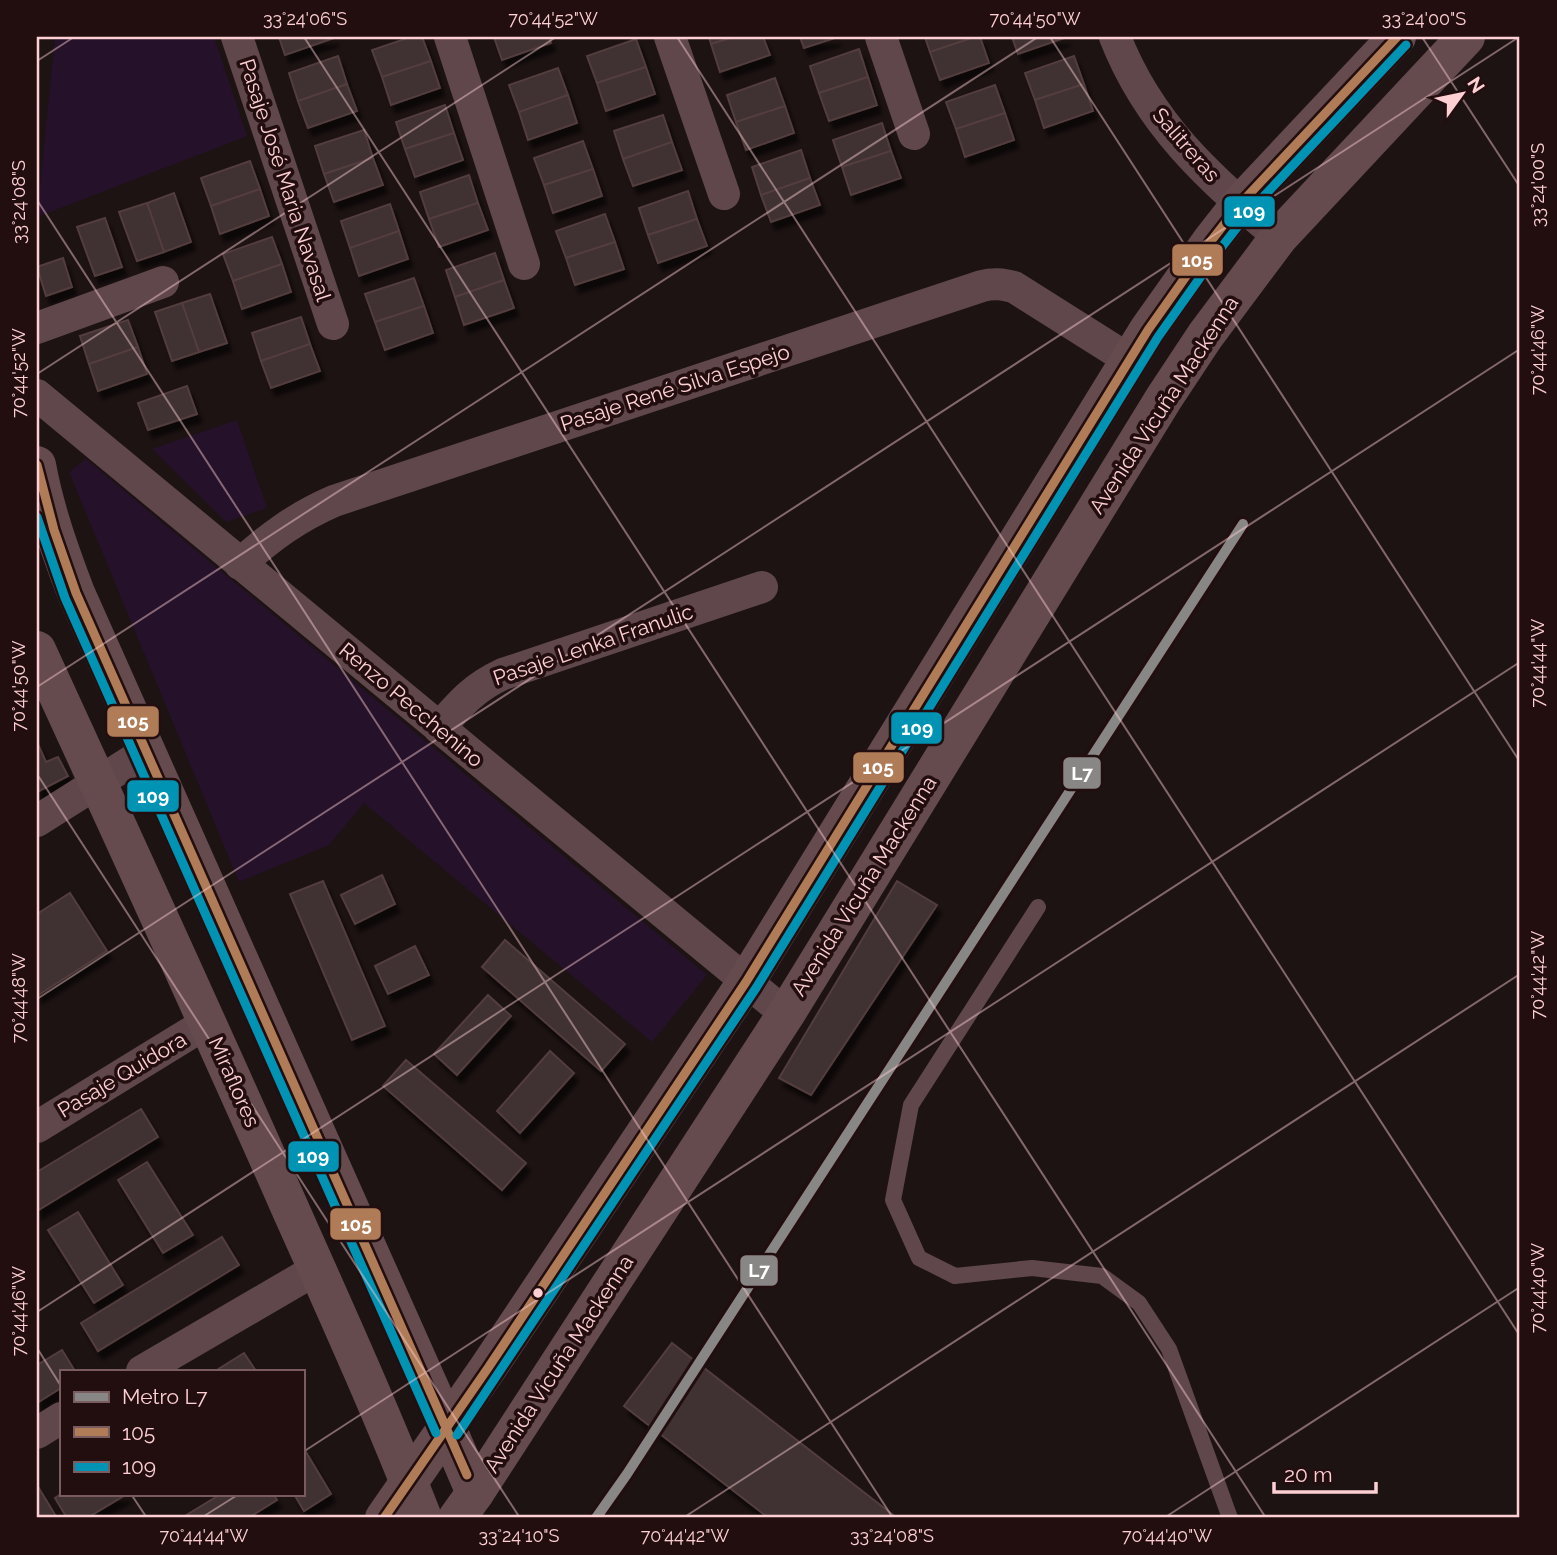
<svg xmlns="http://www.w3.org/2000/svg" width="1557" height="1555" viewBox="0 0 1557 1555" font-family="Raleway,sans-serif">
  <style>
    .green { fill: #251129 }
    .building { fill: #403030; stroke: #523d3e; stroke-width: 2; filter: url(#shadow) }
    .lines { fill: none; stroke-linecap: round; stroke-linejoin: round }
    .lane { stroke: #5f474b; stroke-width: 16 }
    .street { stroke: #5f474b; stroke-width: 32 }
    .secondary { stroke: #654a4e; stroke-width: 38 }
    .bus-1-casing { stroke: #230e0f; stroke-width: 14 }
    .bus-2-casing { stroke: #230e0f; stroke-width: 14 }
    .bus-1 { stroke: #b07c57; stroke-width: 9 }
    .bus-2 { stroke: #0093b3; stroke-width: 9 }
    .metro-1-casing { stroke: #230e0f; stroke-width: 16 }
    .metro-1 { stroke: #898686; stroke-width: 10 }
    .ticks { fill: none; stroke: #fed0d4; stroke-width: 2; stroke-opacity: 0.45 }
    .bus-dot { fill: #fed0d4; stroke: #230e0f; stroke-width: 2.5 }
    .labels { text-anchor: middle; stroke-width: 7; stroke-linejoin: round; paint-order: stroke }
    .street-label { font-size: 21px; fill: #fed0d4; stroke: #230e0f }
    .line-badge { stroke: #230e0f; stroke-width: 2.5 }
    .badge-label { font-size: 19px; text-anchor: middle; font-weight: bold; fill: #fff }
    .neatline { fill: none; stroke: #fed0d4; stroke-width: 2.5 }
    .ticks-label { font-size: 18px; text-anchor: middle; fill: #fed0d4 }
  </style>
  <defs>
    <filter id="shadow"><feDropShadow dx="4.5" dy="8" stdDeviation="2" flood-color="#0009"/></filter>
  </defs>
  <rect width="100%" height="100%" fill="#1e1313"/>
  <g class="green">
    <polygon points="55,37 214,37 247,136 37,217"/>
    <polygon points="237,420 267,508 226,522 152,449"/>
    <polygon points="86,459 707,975 652,1042 364,803 329,845 239,882 69,472"/>
  </g>
  <g class="building">
    <polygon points="279,37 334,37 334,38 285,55"/>
    <polygon points="411,37 422,37 431,61 382,77 372,50"/>
    <polygon points="494,37 549,37 551,43 502,60"/>
    <polygon points="709,37 734,37 711,44"/>
    <polygon points="734,37 763,37 770,55 720,72 711,44"/>
    <polygon points="800,37 838,37 804,48"/>
    <polygon points="925,37 975,37 930,52"/>
    <polygon points="975,37 980,37 989,63 940,80 930,52"/>
    <polygon points="1012,37 1067,37 1018,54"/>
    <polygon points="636,39 646,67 597,83 587,56"/>
    <polygon points="859,49 868,77 819,93 810,66"/>
    <polygon points="338,56 347,84 298,101 289,73"/>
    <polygon points="1074,56 1084,84 1035,100 1025,73"/>
    <polygon points="431,61 440,88 391,105 382,77"/>
    <polygon points="646,67 655,94 606,111 597,83"/>
    <polygon points="558,68 568,95 519,112 509,85"/>
    <polygon points="868,77 877,105 829,121 819,93"/>
    <polygon points="775,78 785,106 736,122 727,95"/>
    <polygon points="347,84 357,111 308,128 298,101"/>
    <polygon points="1084,84 1093,111 1044,128 1035,100"/>
    <polygon points="995,85 1005,113 956,129 946,102"/>
    <polygon points="568,95 577,123 528,140 519,112"/>
    <polygon points="445,105 454,133 405,149 396,122"/>
    <polygon points="785,106 794,133 746,150 736,122"/>
    <polygon points="1005,113 1014,140 965,157 956,129"/>
    <polygon points="663,115 672,142 623,159 614,131"/>
    <polygon points="882,123 891,151 842,167 833,140"/>
    <polygon points="364,130 373,158 324,174 315,146"/>
    <polygon points="454,133 463,160 415,177 405,149"/>
    <polygon points="583,141 593,169 544,185 534,158"/>
    <polygon points="672,142 682,170 633,186 623,159"/>
    <polygon points="801,150 810,178 761,195 752,167"/>
    <polygon points="891,151 901,178 851,195 842,167"/>
    <polygon points="373,158 383,185 334,202 324,174"/>
    <polygon points="250,161 260,189 211,206 201,178"/>
    <polygon points="593,169 602,196 553,213 544,185"/>
    <polygon points="469,175 478,203 429,219 420,192"/>
    <polygon points="810,178 820,205 771,222 761,195"/>
    <polygon points="260,189 269,216 220,234 211,206"/>
    <polygon points="688,191 697,219 648,235 639,208"/>
    <polygon points="174,193 191,242 164,252 147,203"/>
    <polygon points="147,203 164,252 137,261 119,212"/>
    <polygon points="478,203 488,230 439,247 429,219"/>
    <polygon points="390,204 399,231 350,248 341,221"/>
    <polygon points="605,214 615,242 566,258 556,231"/>
    <polygon points="105,218 122,267 95,276 77,227"/>
    <polygon points="697,219 707,246 658,263 648,235"/>
    <polygon points="399,231 408,259 359,276 350,248"/>
    <polygon points="272,237 282,264 233,281 223,254"/>
    <polygon points="615,242 624,269 575,285 566,258"/>
    <polygon points="495,253 504,280 455,297 446,270"/>
    <polygon points="63,258 72,287 46,296 37,267"/>
    <polygon points="282,264 291,292 242,309 233,281"/>
    <polygon points="414,278 424,306 375,322 365,294"/>
    <polygon points="504,280 514,308 464,325 455,297"/>
    <polygon points="210,294 227,343 199,352 182,303"/>
    <polygon points="182,303 199,352 172,361 155,312"/>
    <polygon points="424,306 433,333 385,350 375,322"/>
    <polygon points="301,317 310,344 261,361 252,333"/>
    <polygon points="128,320 138,347 89,364 80,336"/>
    <polygon points="310,344 320,371 271,388 261,361"/>
    <polygon points="138,347 147,374 98,391 89,364"/>
    <polygon points="187,386 197,414 148,430 138,403"/>
    <polygon points="37,742 46,762 58,757 68,776 37,792"/>
    <polygon points="382,875 395,904 355,924 341,895"/>
    <polygon points="323,881 385,1026 352,1040 290,894"/>
    <polygon points="897,881 937,905 811,1095 779,1078"/>
    <polygon points="70,893 107,951 37,996 37,914"/>
    <polygon points="505,940 625,1044 601,1071 482,967"/>
    <polygon points="415,946 429,975 388,994 375,966"/>
    <polygon points="488,995 511,1016 457,1075 434,1054"/>
    <polygon points="550,1051 574,1073 520,1133 497,1111"/>
    <polygon points="406,1060 526,1163 502,1190 383,1086"/>
    <polygon points="141,1109 158,1137 37,1211 37,1172"/>
    <polygon points="147,1162 193,1235 163,1253 118,1180"/>
    <polygon points="78,1212 123,1285 94,1303 48,1230"/>
    <polygon points="222,1237 239,1265 98,1351 81,1323"/>
    <polygon points="672,1343 897,1518 764,1518 766,1516 624,1406"/>
    <polygon points="62,1350 75,1371 61,1371 61,1388 37,1403 37,1365"/>
    <polygon points="244,1353 256,1371 218,1371 217,1370"/>
    <polygon points="303,1447 331,1494 304,1511 294,1494 303,1494"/>
    <polygon points="37,1485 57,1518 37,1518"/>
    <polygon points="61,1494 127,1494 87,1518 67,1518 55,1498"/>
    <polygon points="221,1494 273,1494 277,1500 248,1518 187,1518 185,1516"/>
  </g>
  <g class="lines">
    <polyline class="lane" points="1038,907 911,1105 893,1200 919,1258 955,1276 1032,1268 1102,1276 1139,1303 1169,1349 1230,1518"/>
    <g class="street">
      <polyline points="237,37 333,324"/>
      <polyline points="450,37 524,264"/>
      <polyline points="670,37 724,194"/>
      <polyline points="881,37 914,134"/>
      <path d="M1115,37C1149,124 1209,178 1279,237"/>
      <polyline points="37,328 163,282"/>
      <polyline points="37,395 786,1014"/>
      <path d="M240,564C270,537 297,517 334,501L982,286C994,283 1002,284 1014,287L1128,359"/>
      <path d="M439,728C460,704 473,688 503,674L762,587"/>
      <polyline points="37,821 146,752"/>
      <polyline points="37,1127 208,1022"/>
      <polyline points="142,1371 317,1269"/>
      <polyline points="37,1433 61,1418"/>
    </g>
    <g class="secondary">
      <path d="M37,465C45,509 60,551 76,593L431,1390L475,1493"/>
      <path d="M37,650C122,835 207,1020 289,1206C335,1309 382,1413 423,1518"/>
      <polyline points="384,1518 488,1368 746,982 1148,330 1211,241 1240,204 1397,37"/>
      <polyline points="457,1518 475,1493 786,1014 1164,398 1205,336 1279,237 1466,37"/>
    </g>
    <defs>
      <g id="bus-1">
        <polyline points="37,465 54,530 76,593 467,1475"/>
        <polyline points="384,1518 488,1368 746,982 1148,330 1211,241 1240,204 1397,37"/>
      </g>
      <g id="bus-2">
        <polyline points="37,517 65,598 436,1433"/>
        <polyline points="457,1435 756,988 1158,337 1221,248 1249,212 1406,45"/>
      </g>
    </defs>
    <use href="#bus-1" class="bus-1-casing"/>
    <use href="#bus-2" class="bus-2-casing"/>
    <use href="#bus-1" class="bus-1"/>
    <use href="#bus-2" class="bus-2"/>
    <defs>
      <polyline id="metro-1" points="596,1518 627,1474 1243,524"/>
    </defs>
    <use href="#metro-1" class="metro-1-casing"/>
    <use href="#metro-1" class="metro-1"/>
  </g>
  <path class="ticks" d="M304,37L1266,1518M677,37L1520,1336M1050,37L1520,762M1422,37L1520,187M37,61L74,37M37,200L893,1518M37,374L556,37M37,687L1038,37M37,774L520,1518M37,999L1519,37M37,1312L1520,349M37,1348L61,1386M303,1452L1520,662M131,1494L147,1518M201,1518L239,1494M683,1518L1520,974M1164,1518L1520,1287"/>
  <circle class="bus-dot" cx="538" cy="1293" r="6"/>
  <g class="labels">
    <g class="street-label">
      <text transform="translate(1186 145) rotate(49)" y="7">Salitreras</text>
      <text transform="translate(285 180) rotate(72)" y="7">Pasaje José Maria Navasal</text>
      <text transform="translate(675 388) rotate(-18)" y="7">Pasaje René Silva Espejo</text>
      <text transform="translate(1164 405) rotate(-57)" y="7">Avenida Vicuña Mackenna</text>
      <text transform="translate(593 645) rotate(-19)" y="7">Pasaje Lenka Franulic</text>
      <text transform="translate(411 705) rotate(40)" y="7">Renzo Pecchenino</text>
      <text transform="translate(864 886) rotate(-58)" y="7">Avenida Vicuña Mackenna</text>
      <text transform="translate(122 1075) rotate(-31)" y="7">Pasaje Quidora</text>
      <text transform="translate(234 1082) rotate(66)" y="7">Miraflores</text>
      <text transform="translate(559 1364) rotate(-57)" y="7">Avenida Vicuña Mackenna</text>
    </g>
  </g>
  <g class="line-badge">
    <rect x="1223" y="195" width="53" height="33" rx="7" fill="#0093b3"/>
    <rect x="1171" y="243" width="53" height="34" rx="7" fill="#b07c57"/>
    <rect x="106" y="705" width="54" height="33" rx="7" fill="#b07c57"/>
    <rect x="890" y="711" width="53" height="34" rx="7" fill="#0093b3"/>
    <rect x="852" y="751" width="53" height="33" rx="7" fill="#b07c57"/>
    <rect x="1062" y="756" width="40" height="34" rx="7" fill="#898686"/>
    <rect x="126" y="779" width="54" height="34" rx="7" fill="#0093b3"/>
    <rect x="287" y="1140" width="53" height="33" rx="7" fill="#0093b3"/>
    <rect x="329" y="1207" width="53" height="34" rx="7" fill="#b07c57"/>
    <rect x="739" y="1254" width="40" height="33" rx="7" fill="#898686"/>
  </g>
  <g class="badge-label">
    <text x="1249" y="218">109</text>
    <text x="1197" y="267">105</text>
    <text x="133" y="728">105</text>
    <text x="917" y="735">109</text>
    <text x="878" y="774">105</text>
    <text x="1082" y="780">L7</text>
    <text x="153" y="803">109</text>
    <text x="313" y="1163">109</text>
    <text x="356" y="1231">105</text>
    <text x="759" y="1277">L7</text>
  </g>
  <rect width="1557" height="1555" fill="none" stroke="#230e0f" stroke-width="77"/>
  <rect x="60" y="1370" width="245" height="126" fill="#230e0f" stroke="#7b5c5e" stroke-width="2"/>
  <rect x="74" y="1392" width="35" height="10" fill="#898686" stroke="#7b5c5e" stroke-width="2"/>
  <text x="122" y="1404" font-size="21" fill="#fed0d4">Metro L7</text>
  <rect x="74" y="1427" width="35" height="10" fill="#b07c57" stroke="#7b5c5e" stroke-width="2"/>
  <text x="122" y="1440" font-size="21" fill="#fed0d4">105</text>
  <rect x="74" y="1462" width="35" height="10" fill="#0093b3" stroke="#7b5c5e" stroke-width="2"/>
  <text x="122" y="1474" font-size="21" fill="#fed0d4">109</text>
  <g transform="translate(1462 94) rotate(57)" stroke="#230e0f" stroke-width="5" paint-order="stroke">
  <path d="M0-5L12 26L0 18L-12 26Z" fill="#fed0d4"/>
  <text y="-10" font-size="19" font-weight="bold" text-anchor="middle" fill="#fed0d4">N</text>
  </g>
  <path d="M1274 1482v10h102v-10" fill="none" stroke="#fed0d4" stroke-width="3.5"/>
  <text x="1284" y="1482" font-size="21" fill="#fed0d4" stroke="#230e0f" stroke-width="5" paint-order="stroke">20 m</text>
  <rect x="38" y="38" width="1480" height="1478" class="neatline"/>
  <g class="ticks-label">
    <text x="305" y="25">33°24'06"S</text>
    <text x="553" y="25">70°44'52"W</text>
    <text x="1035" y="25">70°44'50"W</text>
    <text x="1424" y="25">33°24'00"S</text>
    <text transform="translate(1538 185) rotate(-90)" y="6">33°24'00"S</text>
    <text transform="translate(19 202) rotate(-90)" y="6">33°24'08"S</text>
    <text transform="translate(1538 350) rotate(-90)" y="6">70°44'46"W</text>
    <text transform="translate(19 373) rotate(-90)" y="6">70°44'52"W</text>
    <text transform="translate(1538 663) rotate(-90)" y="6">70°44'44"W</text>
    <text transform="translate(19 686) rotate(-90)" y="6">70°44'50"W</text>
    <text transform="translate(1538 975) rotate(-90)" y="6">70°44'42"W</text>
    <text transform="translate(19 998) rotate(-90)" y="6">70°44'48"W</text>
    <text transform="translate(1538 1288) rotate(-90)" y="6">70°44'40"W</text>
    <text transform="translate(19 1311) rotate(-90)" y="6">70°44'46"W</text>
    <text x="204" y="1542">70°44'44"W</text>
    <text x="519" y="1542">33°24'10"S</text>
    <text x="685" y="1542">70°44'42"W</text>
    <text x="892" y="1542">33°24'08"S</text>
    <text x="1167" y="1542">70°44'40"W</text>
  </g>
</svg>
